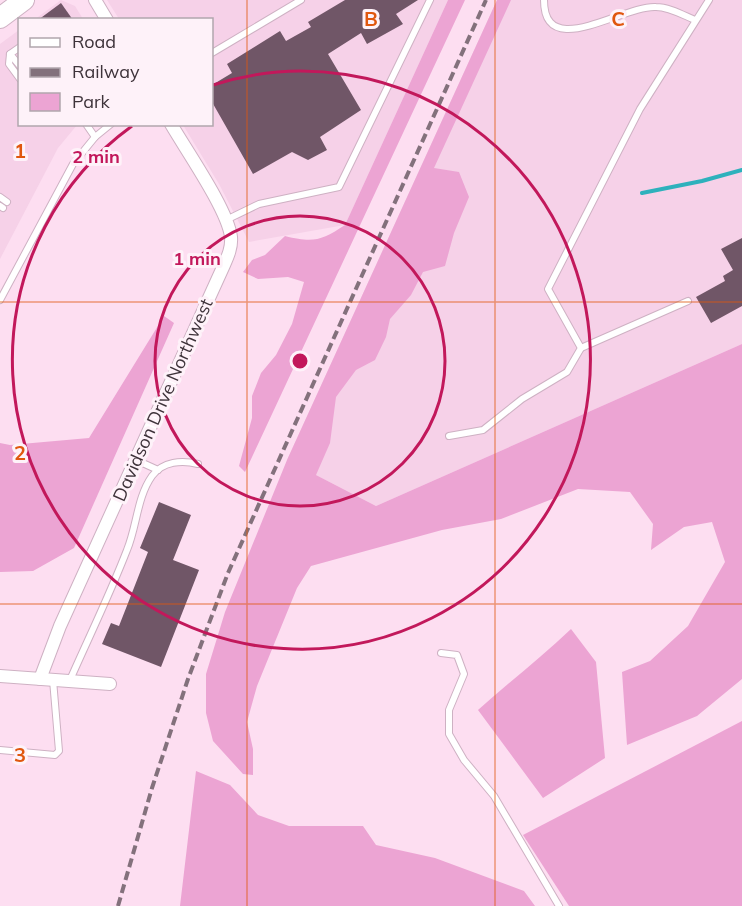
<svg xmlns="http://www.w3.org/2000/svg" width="742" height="906" viewBox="0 0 742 906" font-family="Mulish,sans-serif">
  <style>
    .built { fill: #f6d1e8 }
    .green { fill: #eca4d3 }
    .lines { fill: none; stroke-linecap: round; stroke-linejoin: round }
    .stream { stroke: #2eb1bc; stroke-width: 4 }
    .building { fill: #705667 }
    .service-casing { stroke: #ceb1c3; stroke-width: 8 }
    .minor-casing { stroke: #ceb1c3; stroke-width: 14 }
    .trunk-casing { stroke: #ceb1c3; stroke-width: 22 }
    .service { stroke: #fff; stroke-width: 6 }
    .minor { stroke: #fff; stroke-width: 12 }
    .trunk { stroke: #fff; stroke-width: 20 }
    .rail { stroke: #83717c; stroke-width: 4; stroke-dasharray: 9 4.5; stroke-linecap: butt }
    .grid { fill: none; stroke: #e0570e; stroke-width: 1.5; stroke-opacity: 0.55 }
    .ring { fill: none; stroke: #c2185b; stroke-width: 3 }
    .labels { text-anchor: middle; stroke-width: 6; stroke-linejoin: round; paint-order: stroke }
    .street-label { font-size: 18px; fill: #3e333a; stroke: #fef2f9 }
    .grid-label { font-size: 20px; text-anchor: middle; font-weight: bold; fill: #e0570e; stroke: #fef2f9; stroke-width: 6; stroke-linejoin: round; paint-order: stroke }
    .centre { fill: #c2185b; stroke: #fef2f9; stroke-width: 3 }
    .ring-label { font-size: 18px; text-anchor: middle; font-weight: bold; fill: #c2185b; stroke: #fef2f9; stroke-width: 6; stroke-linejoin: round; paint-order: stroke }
  </style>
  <rect width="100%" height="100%" fill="#fddef1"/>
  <g class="built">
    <polygon points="61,0 75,6 83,19 34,20"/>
    <polygon points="107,0 448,0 345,225 249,242 219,184 183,125 212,124 212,20 119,19"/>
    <polygon points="497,0 742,0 742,344 376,506 287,460"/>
    <polygon points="19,30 20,124 77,125 58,148 0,259 0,44"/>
  </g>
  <g class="green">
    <path d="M448,0H465L245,472L239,466L252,418V396L261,373L276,355L292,324L304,282L288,277L258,279L243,272L252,260L265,255L285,236C313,243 321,241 345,225Z"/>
    <polygon points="497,0 511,0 434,168 459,172 469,197 454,233 445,266 423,272 411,295 390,319 386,337 375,360 356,370 336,397 330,443 316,475 376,506 742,344 742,679 697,716 627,745 622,672 650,661 688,626 725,562 712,522 684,527 651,550 653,524 630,492 578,489 501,519 442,530 311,566 297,588 257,686 247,722 253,749 253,775 243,774 213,741 206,713 206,674 225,612 287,460"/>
    <polygon points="164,316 174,323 74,548 33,571 0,572 0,443 10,445 89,438"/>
    <path d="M571,629L596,662L605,758L543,798L478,710C509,682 542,657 571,629Z"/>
    <polygon points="742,721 742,906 569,906 523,835"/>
    <polygon points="196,771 230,785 258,815 289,826 363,826 376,845 435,858 524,891 535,906 180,906"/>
  </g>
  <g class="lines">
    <polyline class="stream" points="642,193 702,181 742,170"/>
  </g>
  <g class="building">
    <polygon points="345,0 418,0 396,14 403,24 367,44 361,33 328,54 361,110 320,137 327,150 308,160 292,152 253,174 212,102 212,85 232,73 227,64 280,31 286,41 311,27 308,22"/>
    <polygon points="61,3 73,20 38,20"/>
    <polygon points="742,238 742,306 711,323 696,297 725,281 723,276 733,270 721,249"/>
    <polygon points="159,502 191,515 173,560 199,570 161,667 102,644 111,623 119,626 148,552 140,548"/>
  </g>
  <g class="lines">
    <defs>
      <g id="service">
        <path d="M544,0C544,62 623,5 656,7C669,7 683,15 695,20"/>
        <polyline points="20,47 10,54 9,64 20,79"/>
        <polyline points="212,53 301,0"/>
        <polyline points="10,54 20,66"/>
        <polyline points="86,124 95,137"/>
        <polyline points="0,197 7,202"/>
        <polyline points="0,206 3,208"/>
        <polyline points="226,220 259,204 339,187 430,0"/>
        <polyline points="0,300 73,164 95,137 111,124"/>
        <polyline points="581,348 688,301"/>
        <polyline points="449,436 483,430 522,399 567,372 581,348 548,289 640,109 709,0"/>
        <polyline points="136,460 158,470"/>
        <polyline points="441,653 457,655 464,674 449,710 449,734 464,760 494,796 559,906"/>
        <path d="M70,680C89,637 110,594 127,550C137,526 137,497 152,476C163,461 182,460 198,464"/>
        <polyline points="0,750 55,755 59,751 53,680"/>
      </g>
      <g id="minor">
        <polyline points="95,0 107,20"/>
        <polyline points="0,676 110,684"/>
        <path d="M40,679L60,626L224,265C228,256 232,247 231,237C228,210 186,150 171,124"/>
      </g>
      <polyline id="trunk" points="0,18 24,0"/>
    </defs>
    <use href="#service" class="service-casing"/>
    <use href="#minor" class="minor-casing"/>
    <use href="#trunk" class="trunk-casing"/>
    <use href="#service" class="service"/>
    <use href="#minor" class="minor"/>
    <use href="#trunk" class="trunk"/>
    <polyline class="rail" points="118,906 152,788 188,679 228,573 486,0"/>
  </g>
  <path class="grid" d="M247,0V906M495,0V906M0,302H742M0,604H742"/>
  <g class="ring">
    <circle cx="300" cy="361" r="145"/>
    <path d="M213 85A289 289 0 1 1 132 126"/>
  </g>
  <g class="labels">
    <g class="street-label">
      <text transform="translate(163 400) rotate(-66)" y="6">Davidson Drive Northwest</text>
    </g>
  </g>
  <g class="grid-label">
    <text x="371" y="26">B</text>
    <text x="618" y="26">C</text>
    <text x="20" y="158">1</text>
    <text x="20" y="460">2</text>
    <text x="20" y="762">3</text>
  </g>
  <circle cx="300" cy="361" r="9" class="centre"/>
  <g class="ring-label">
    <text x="96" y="163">2 min</text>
    <text x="197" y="265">1 min</text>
  </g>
  <rect x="18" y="18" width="195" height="108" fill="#fef2f9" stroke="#b1a6ad" stroke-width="1.5"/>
  <rect x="30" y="38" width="30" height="9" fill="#ffffff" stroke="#b1a6ad" stroke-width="1.5"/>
  <text x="72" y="48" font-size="18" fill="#3e333a">Road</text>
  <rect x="30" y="68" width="30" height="9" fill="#83717c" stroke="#b1a6ad" stroke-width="1.5"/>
  <text x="72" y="78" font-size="18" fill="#3e333a">Railway</text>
  <rect x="30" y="93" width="30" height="18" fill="#eca4d3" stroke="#b1a6ad" stroke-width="1.5"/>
  <text x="72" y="108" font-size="18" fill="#3e333a">Park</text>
</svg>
